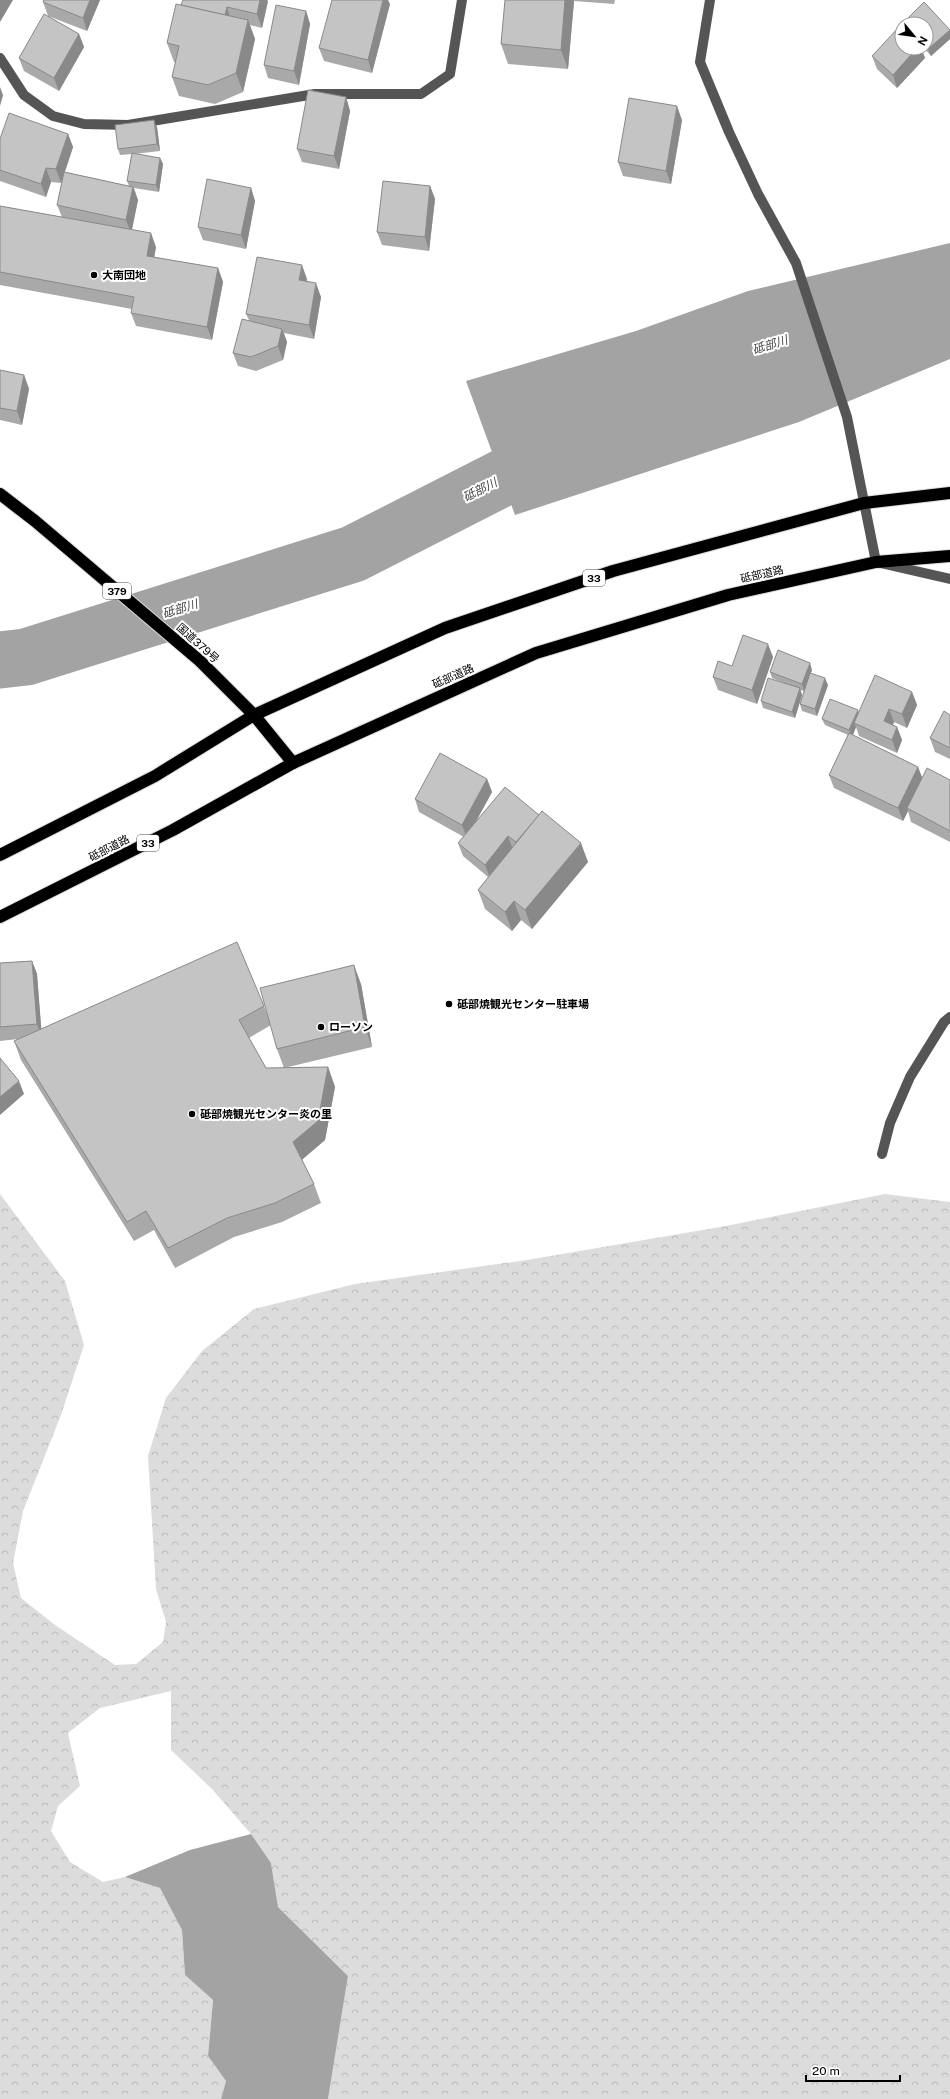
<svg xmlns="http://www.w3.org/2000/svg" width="950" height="2099" viewBox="0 0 950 2099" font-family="'Public Sans','Noto Sans JP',sans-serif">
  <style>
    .forest { fill: url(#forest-crowns) }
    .water { fill: #a3a3a3 }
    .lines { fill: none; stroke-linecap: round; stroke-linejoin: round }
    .river { stroke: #a3a3a3; stroke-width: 57 }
    .highway-casing { stroke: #dbdbdb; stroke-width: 14 }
    .minor { stroke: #555; stroke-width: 10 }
    .highway { stroke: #000; stroke-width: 12 }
    .wall { fill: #a9a9a9 }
    .shaded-wall { fill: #898989 }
    .building { fill: #c4c4c4; stroke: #898989 }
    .poi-dot { fill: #000; stroke: #fff; stroke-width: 1.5 }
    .labels { text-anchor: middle; stroke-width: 4; stroke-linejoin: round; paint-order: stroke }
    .shield { fill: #fff; stroke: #4c4c4c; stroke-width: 1 }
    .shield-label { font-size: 10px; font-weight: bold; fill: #000 }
    .poi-label { font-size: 11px; font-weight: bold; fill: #000; stroke: #fff; text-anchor: start }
    .street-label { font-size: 11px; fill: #000; stroke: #fff }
    .water-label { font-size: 12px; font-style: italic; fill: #444; stroke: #fff }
  </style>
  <defs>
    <pattern id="forest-crowns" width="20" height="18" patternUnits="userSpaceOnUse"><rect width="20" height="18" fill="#dcdcdc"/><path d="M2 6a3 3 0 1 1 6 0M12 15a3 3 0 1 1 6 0" fill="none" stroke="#bbb"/></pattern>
  </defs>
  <rect width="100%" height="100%" fill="#fff"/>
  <polygon class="forest" points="0,1194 65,1281 84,1345 61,1415 23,1511 13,1563 21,1598 55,1625 115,1665 136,1664 163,1642 166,1622 156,1589 148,1456 166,1398 202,1351 254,1309 355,1284 527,1260 726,1226 885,1194 950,1202 950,2099 328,2099 348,1976 278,1907 271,1863 251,1834 213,1790 171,1750 171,1691 100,1708 68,1733 80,1786 58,1806 51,1831 70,1862 103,1882 125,1877 160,1888 182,1930 185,1975 213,2000 208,2056 226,2081 221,2099 0,2099"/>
  <g class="water">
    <polygon points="950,243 950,359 799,422 515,515 466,381 636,331 748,291"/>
    <polygon points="251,1834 271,1863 278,1907 348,1976 328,2099 221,2099 226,2081 208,2056 213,2000 185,1975 182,1930 160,1888 125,1877 190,1850"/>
  </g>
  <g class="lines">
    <polyline class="river" points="0,660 26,657 353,554 573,442"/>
    <defs>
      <g id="highway">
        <polyline points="0,494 35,521 200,661 254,715 293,763"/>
        <polyline points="0,855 155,776 254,715 445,628 613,571 864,503 950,493"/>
        <polyline points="0,917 173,830 293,763 536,653 728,595 876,562 950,556"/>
      </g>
    </defs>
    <use href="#highway" class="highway-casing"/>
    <g class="minor">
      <polyline points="710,0 700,62 729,132 758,194 796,263 847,417 876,562 950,579"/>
      <polyline points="0,58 24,95 53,116 84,124 128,125 315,94 421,94 450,74 462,0"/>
      <polyline points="882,1154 890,1123 910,1077 944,1022 950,1017"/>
    </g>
    <use href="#highway" class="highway"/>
  </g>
  <g class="wall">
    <polygon points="44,0 100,0 87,31 48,16 43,2"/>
    <polygon points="505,0 615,0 614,4 574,1 568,69 508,64 501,44"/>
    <polygon points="268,1 262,28 250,25 255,39 243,92 215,104 179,96 172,77 176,62 174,62 167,43 181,5"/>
    <polygon points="924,2 950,31 950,39 931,56 924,48 926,48 926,24 904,24 904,22"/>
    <polygon points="390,4 372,73 324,61 319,48"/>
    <polygon points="306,11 310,24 299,85 268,78 264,65"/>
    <polygon points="79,34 84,47 59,91 24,71 19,58"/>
    <polygon points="902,48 921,48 925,58 897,88 877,69 872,56"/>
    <polygon points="346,97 350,111 339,169 302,162 297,149"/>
    <polygon points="682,120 671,184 623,176 618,162"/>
    <polygon points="157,127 160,151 134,154 160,158 163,164 159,192 134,188 138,200 132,230 156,247 154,257 218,268 223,282 212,340 136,326 131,313 132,309 0,285 0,206 62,217 57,205 64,175 61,183 51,182 46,197 0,181 0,139 68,134 73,147 65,172 129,186 127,181 132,154 120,155 118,149"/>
    <polygon points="430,186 435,199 429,251 382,245 377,232"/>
    <polygon points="251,188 255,201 246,249 203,240 198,227"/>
    <polygon points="307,279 306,282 321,297 314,339 284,333 287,342 283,360 256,371 238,366 233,353 249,320 246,314"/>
    <polygon points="0,370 24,375 29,389 22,425 0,420"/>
    <polygon points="773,657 757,704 718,690 713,677"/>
    <polygon points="812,670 811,673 828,685 817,716 802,711 800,704 804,691 800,690 802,695 795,718 763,708 761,701 786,684 772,678 770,672"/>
    <polygon points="912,692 917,705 907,728 894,722 893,725 897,727 902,740 897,753 859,736 856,727 853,735 918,767 922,778 950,780 950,842 911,822 908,811 903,821 834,788 829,775 848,735 825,725 822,719 859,713"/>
    <polygon points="950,715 950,759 935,752 930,738"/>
    <polygon points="487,779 492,792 475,823 539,815 588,862 532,929 521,920 512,931 485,909 478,890 488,877 463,856 458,843 464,837 419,812 415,799"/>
    <polygon points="32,961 37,974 41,1029 264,1006 271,1025 249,1038 266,1068 328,1067 335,1087 325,1140 302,1160 314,1184 321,1203 282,1222 234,1237 175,1268 154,1230 134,1241 21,1060 14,1041 18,1039 0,1041 0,963"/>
    <polygon points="361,984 372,1047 284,1068 277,1049"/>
  </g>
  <g class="shaded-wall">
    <polygon points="0,0 13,0 0,22"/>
    <polygon points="90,0 100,0 87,31 83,18"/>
    <polygon points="260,0 267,0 268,1 262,28 257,14"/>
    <polygon points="383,0 388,0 390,4 372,73 368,60"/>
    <polygon points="565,0 573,0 574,1 568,69 561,50"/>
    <polygon points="227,7 231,21 225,15"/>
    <polygon points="306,11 310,24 299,85 294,71"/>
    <polygon points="248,20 255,39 243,92 236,73"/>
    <polygon points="950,30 950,39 931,56 928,49"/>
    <polygon points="79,34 84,47 59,91 54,78"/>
    <polygon points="917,48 921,48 925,58 897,88 893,75"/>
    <polygon points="0,87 3,95 0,106"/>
    <polygon points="346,97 350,111 339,169 334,156"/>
    <polygon points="677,106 682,120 671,184 666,171"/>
    <polygon points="154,120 157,127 160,151 157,144"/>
    <polygon points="68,134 73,147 61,183 56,169"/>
    <polygon points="160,158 163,164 159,192 156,185"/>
    <polygon points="46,168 51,182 46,197 41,184"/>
    <polygon points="430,186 435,199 429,251 425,237"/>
    <polygon points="133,187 138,200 131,233 126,220"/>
    <polygon points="251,188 255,201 246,249 241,235"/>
    <polygon points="151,233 156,247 152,269 147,256"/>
    <polygon points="302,265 307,279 304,294 299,280"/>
    <polygon points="218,268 223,282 212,340 207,327"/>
    <polygon points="316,283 321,297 314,339 309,325"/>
    <polygon points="282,329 287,342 283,360 278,346"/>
    <polygon points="24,375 29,389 22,425 17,411"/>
    <polygon points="768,644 773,657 757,704 752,690"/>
    <polygon points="810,663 812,670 804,691 802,684"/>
    <polygon points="825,678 828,685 817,716 815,709"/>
    <polygon points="800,688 802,695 795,718 792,712"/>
    <polygon points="912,692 917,705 907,728 902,714"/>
    <polygon points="889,709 894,722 889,734 884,721"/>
    <polygon points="858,710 860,717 854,723 856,727 852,737 849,730"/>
    <polygon points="897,727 902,740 897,753 892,740"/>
    <polygon points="918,767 923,780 907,808 908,811 903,821 898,808"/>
    <polygon points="487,779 492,792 467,838 462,825"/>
    <polygon points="539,815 543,828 521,856 516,842"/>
    <polygon points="508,836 513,850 490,878 485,865"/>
    <polygon points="581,843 588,862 532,929 525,910"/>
    <polygon points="514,901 521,920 512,931 505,912"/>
    <polygon points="32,961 37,974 42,1037 37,1024"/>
    <polygon points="354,965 361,984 372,1047 365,1027"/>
    <polygon points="328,1067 335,1087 325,1140 300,1161 293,1142"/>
    <polygon points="19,1081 24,1094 0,1115 0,1097"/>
  </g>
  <g class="building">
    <polygon points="44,0 90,0 83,18 43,2"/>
    <polygon points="183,0 260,0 257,14 227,7 225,15 181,5"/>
    <polygon points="332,0 383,0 368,60 319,48"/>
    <polygon points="505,0 565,0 561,50 501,44"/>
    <polygon points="924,2 950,30 928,49 926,47 926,24 906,24 904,22"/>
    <polygon points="176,4 248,20 236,73 208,85 172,77 179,46 167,43"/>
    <polygon points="276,5 306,11 294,71 264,65"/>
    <polygon points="44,14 79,34 54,78 19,58"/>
    <polygon points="900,26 902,28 902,48 917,48 893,75 872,56"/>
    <polygon points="308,90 346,97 334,156 297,149"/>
    <polygon points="629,98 677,106 666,171 618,162"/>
    <polygon points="9,113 68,134 56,169 46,168 41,184 0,170 0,139"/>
    <polygon points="154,120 157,144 118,149 115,125"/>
    <polygon points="132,153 160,158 156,185 127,181"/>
    <polygon points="64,172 133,187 126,220 57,205"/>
    <polygon points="207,179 251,188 241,235 198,227"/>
    <polygon points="383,181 430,186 425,237 377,232"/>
    <polygon points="0,206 151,233 147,256 218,268 207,327 131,313 134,297 0,272"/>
    <polygon points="257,257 302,265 299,280 316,283 309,325 246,314"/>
    <polygon points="242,319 282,329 278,346 251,357 233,353"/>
    <polygon points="0,370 24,375 17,411 0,408"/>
    <polygon points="743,635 768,644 752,690 713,677 718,661 732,666"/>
    <polygon points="778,650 810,663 802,684 770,672"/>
    <polygon points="810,673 825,678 815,709 800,704"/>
    <polygon points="875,675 912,692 902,714 889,709 884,721 897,727 892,740 854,723"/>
    <polygon points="768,678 800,688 792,712 761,701"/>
    <polygon points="830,699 858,710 849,730 822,719"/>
    <polygon points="944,711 950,715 950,748 930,738"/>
    <polygon points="849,733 918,767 898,808 829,775"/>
    <polygon points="440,753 487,779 462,825 415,799"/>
    <polygon points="927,768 950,780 950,831 907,808"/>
    <polygon points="505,787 539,815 516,842 508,836 485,865 458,843"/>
    <polygon points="542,811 581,843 525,910 514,901 505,912 478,890"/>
    <polygon points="237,942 264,1006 239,1020 266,1068 328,1067 318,1121 293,1142 314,1184 275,1203 227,1218 168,1248 146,1211 127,1222 14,1041"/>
    <polygon points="32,961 37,1024 0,1027 0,963"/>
    <polygon points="354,965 365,1027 277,1049 260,988"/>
    <polygon points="0,1058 19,1081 0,1097"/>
  </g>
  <g class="poi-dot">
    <circle cx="94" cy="275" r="4"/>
    <circle cx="449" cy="1004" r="4"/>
    <circle cx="321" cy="1027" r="4"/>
    <circle cx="192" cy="1114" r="4"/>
  </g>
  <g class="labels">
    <g class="shield">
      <rect x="583" y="570" width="22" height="16" rx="3"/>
      <rect x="103" y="583" width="28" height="16" rx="3"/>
      <rect x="137" y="835" width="22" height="16" rx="3"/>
    </g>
    <g class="shield-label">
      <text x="594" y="582">33</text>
      <text x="117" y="595">379</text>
      <text x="148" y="847">33</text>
    </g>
    <g class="poi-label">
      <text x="102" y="279">大南団地</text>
      <text x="457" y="1008">砥部焼観光センター駐車場</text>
      <text x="329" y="1031">ローソン</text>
      <text x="200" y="1118">砥部焼観光センター炎の里</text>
    </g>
    <g class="street-label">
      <text transform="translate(762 574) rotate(-13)" y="4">砥部道路</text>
      <text transform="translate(198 643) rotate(42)" y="4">国道379号</text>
      <text transform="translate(453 676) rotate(-24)" y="4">砥部道路</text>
      <text transform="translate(109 848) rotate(-27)" y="4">砥部道路</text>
    </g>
    <g class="water-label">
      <text transform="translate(770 345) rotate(-18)" y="4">砥部川</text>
      <text transform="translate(480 490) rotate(-27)" y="4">砥部川</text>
      <text transform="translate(180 609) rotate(-17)" y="4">砥部川</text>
    </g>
  </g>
  <g transform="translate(914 36) rotate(119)"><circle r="19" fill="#ffffff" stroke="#999999"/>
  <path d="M0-3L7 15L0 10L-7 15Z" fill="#000000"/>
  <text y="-6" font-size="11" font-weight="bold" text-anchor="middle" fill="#000000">N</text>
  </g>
  <path d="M806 2075v6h94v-6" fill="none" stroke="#000000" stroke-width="2"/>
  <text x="812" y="2075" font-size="12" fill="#000000" stroke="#ffffff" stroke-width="3" paint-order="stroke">20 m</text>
</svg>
